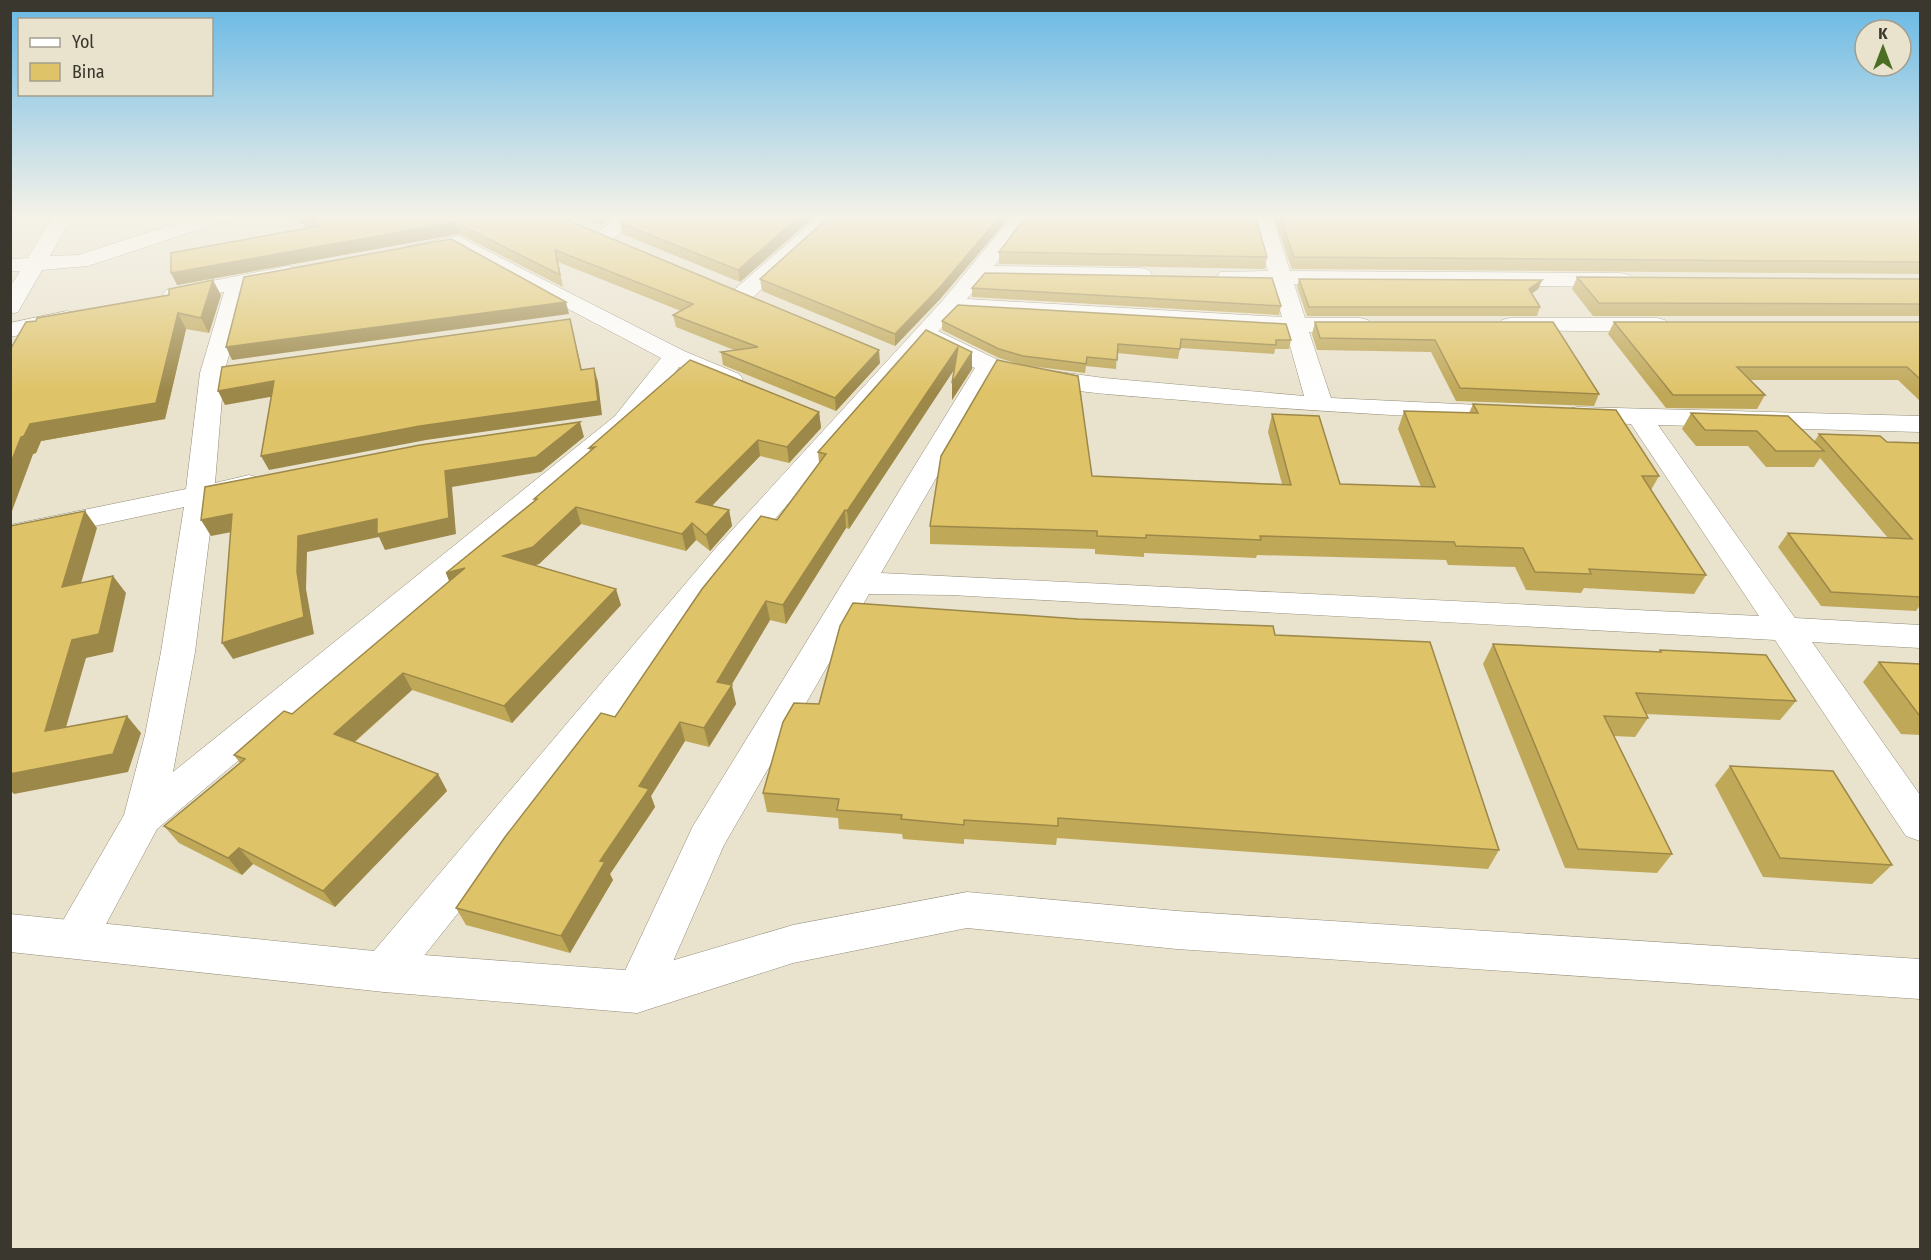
<svg xmlns="http://www.w3.org/2000/svg" width="1931" height="1260" viewBox="0 0 1931 1260" font-family="'Fira Sans Condensed',sans-serif">
  <style>
    .lines { fill: none; stroke-linecap: round; stroke-linejoin: round }
    .minor-casing { stroke: #928c78; stroke-width: 1 }
    .major-casing { stroke: #928c78; stroke-width: 1 }
    .minor { fill: #fff; fill-rule: evenodd }
    .major { fill: #fff; fill-rule: evenodd }
    .wall { fill: #c0a859 }
    .shaded-wall { fill: #9c8849 }
    .building { fill: #dfc368; stroke: #9c8849; stroke-width: 1.5 }
  </style>
  <rect width="100%" height="100%" fill="#e9e2cd"/>
  <g class="lines">
    <defs>
      <g id="minor">
        <polygon points="53,215 73,215 50,256 78,255 202,215 234,215 231,219 88,266 42,270 18,312 10,314 10,287 20,271 10,271 10,259 28,258"/>
        <polygon points="620,215 644,215 609,241 595,241 592,237"/>
        <polygon points="820,215 842,215 750,300 734,300 731,295 734,290"/>
        <path d="M1013,215H1034L994,266L1141,268L1149,270L1152,275L1149,280L1141,282L984,279L967,299L1282,317L1272,284L1220,282L1217,277L1220,272L1268,271L1252,215H1272L1290,271L1621,273L1629,275L1632,280L1629,285L1621,287L1294,284L1305,318H1360L1368,320L1372,325L1368,330L1309,332L1331,398L1522,407L1526,413L1522,419L1513,421C1402,416 1291,410 1181,400C1119,395 1055,392 996,375L881,573L1759,616L1631,424L1568,421L1564,415L1568,409L1577,407L1920,416V432L1658,425L1795,618L1920,625V648L1812,642L1920,795V841L1906,836L1775,640L951,595L869,594L724,845L653,1007L637,1013L621,1007L615,992L693,826L975,368L926,344L736,564L400,986L384,992L368,986L362,972L368,958L714,550L943,300ZM957,312L1286,331L1304,396L1104,378L1022,367L998,360L938,331Z"/>
        <polygon points="458,236 684,351 739,374 743,379 739,384 730,387 721,384 679,367 633,428 157,829 91,952 76,957 61,952 55,938 61,924 124,815 145,735 161,652 184,507 10,544 10,525 186,489 200,373 224,292 174,302 166,300 163,295 166,290 288,266 296,268 299,273 296,278 248,287 224,373 215,483 249,475 259,478 263,484 259,490 214,500 195,652 173,772 615,416 661,358 455,249 412,257 405,255 402,251 405,247"/>
        <polygon points="67,311 75,313 79,318 75,323 10,337 10,323"/>
        <polygon points="1510,318 1657,318 1665,320 1669,325 1665,330 1657,332 1502,330 1498,325 1502,320"/>
      </g>
      <polygon id="major" points="967,892 1177,911 1920,959 1920,999 1177,949 967,928 793,963 637,1013 384,992 10,952 10,914 384,952 637,971 793,925"/>
    </defs>
    <use href="#minor" class="minor-casing"/>
    <use href="#major" class="major-casing"/>
    <use href="#minor" class="minor"/>
    <use href="#major" class="major"/>
  </g>
  <g class="wall">
    <polygon points="289,215 555,215 880,363 836,411 723,365 721,352 734,350 676,327 673,315 681,311 558,262 563,287 459,234 177,285 308,228"/>
    <polygon points="577,215 616,215 601,225"/>
    <polygon points="816,215 740,282 622,234 620,223"/>
    <polygon points="831,215 1011,215 941,298 895,346 762,291 760,279"/>
    <polygon points="1273,215 1920,215 1920,274 1292,269"/>
    <polygon points="999,252 1267,257 1265,269 999,264"/>
    <polygon points="1577,277 1920,279 1920,316 1593,316 1572,289"/>
    <polygon points="1299,279 1542,280 1538,289 1532,293 1540,307 1537,316 1307,316 1297,287"/>
    <polygon points="972,288 1281,306 1279,315 972,297"/>
    <polygon points="169,295 221,295 209,333 186,329 165,419 41,441 36,453 33,454 10,516 10,350"/>
    <polygon points="942,321 1291,340 1289,349 1275,349 1274,354 1180,348 1178,359 1117,353 1116,369 1086,366 1085,373 1022,365 999,358 942,330"/>
    <polygon points="1315,322 1553,322 1599,394 1594,406 1456,401 1431,352 1317,350 1312,334"/>
    <polygon points="1614,322 1920,322 1920,401 1898,380 1750,380 1765,395 1757,409 1666,408 1608,334"/>
    <polygon points="926,330 972,369 952,400 954,369 849,529 846,528 786,624 770,620 731,685 736,704 709,747 685,741 651,796 655,807 610,874 613,880 570,953 466,925 456,908 615,717 777,520 819,463 818,452"/>
    <polygon points="1473,404 1659,476 1651,490 1706,575 1694,594 1584,588 1581,593 1526,590 1515,567 1448,565 1446,560 1257,555 1256,558 1144,553 1144,557 1095,554 1095,549 930,544 930,526 1092,476 1282,484 1268,432 1272,414 1340,484 1421,487 1398,429 1404,411 1469,413"/>
    <polygon points="819,412 821,428 789,463 760,456 712,506 729,510 732,526 710,551 696,540 686,551 581,524 539,564 534,565 621,605 512,723 412,690 355,742 438,774 447,791 335,907 253,864 242,875 179,843 164,826 240,763 234,755 292,714 449,581 446,573 535,500 590,451 589,448"/>
    <polygon points="1691,413 1814,442 1819,434 1887,442 1920,443 1920,605 1916,611 1821,606 1778,547 1788,533 1888,538 1820,458 1814,467 1766,467 1748,446 1696,446 1682,429"/>
    <polygon points="1275,635 1499,850 1488,869 1057,838 1056,845 964,839 964,844 903,839 902,834 839,829 838,818 767,812 763,793 819,704"/>
    <polygon points="1493,644 1659,652 1660,650 1796,701 1780,720 1646,714 1648,718 1635,737 1614,736 1672,854 1657,873 1565,868 1483,664"/>
    <polygon points="1879,662 1920,664 1920,735 1901,734 1863,682"/>
    <polygon points="1730,766 1892,865 1872,884 1763,877 1715,785"/>
  </g>
  <g class="shaded-wall">
    <polygon points="598,215 616,215 601,225"/>
    <polygon points="801,215 816,215 740,282 738,270"/>
    <polygon points="1001,215 1011,215 941,298 895,346 895,334"/>
    <polygon points="455,222 459,234 177,285 171,273"/>
    <polygon points="213,280 221,295 209,333 201,318"/>
    <polygon points="1542,280 1538,289 1526,298 1529,289"/>
    <polygon points="566,302 569,314 232,360 226,347"/>
    <polygon points="178,313 186,329 165,419 41,441 36,453 33,454 10,516 10,465 21,437 30,424"/>
    <polygon points="570,319 585,384 581,370"/>
    <polygon points="958,347 958,364 849,529 847,511"/>
    <polygon points="879,350 880,363 836,411 835,398"/>
    <polygon points="972,352 972,369 952,400 952,383"/>
    <polygon points="594,368 598,382 602,415 426,440 269,470 261,456"/>
    <polygon points="274,381 281,395 225,405 218,391"/>
    <polygon points="819,412 821,428 789,463 787,447"/>
    <polygon points="580,422 584,437 541,472 452,487 456,534 385,550 379,537 307,552 306,589 314,634 233,659 222,643 297,572 298,536 377,519 445,471"/>
    <polygon points="758,440 760,456 700,518 696,502"/>
    <polygon points="576,507 581,524 539,564 509,573 503,556"/>
    <polygon points="729,510 732,526 710,551 706,535"/>
    <polygon points="845,510 846,528 786,624 783,605"/>
    <polygon points="85,511 97,528 75,604 62,587"/>
    <polygon points="232,514 242,530 211,536 201,520"/>
    <polygon points="692,523 696,540 686,551 682,534"/>
    <polygon points="465,568 453,590 446,573"/>
    <polygon points="113,576 126,593 113,652 86,658 60,748 45,731 72,640"/>
    <polygon points="616,589 621,605 512,723 504,706"/>
    <polygon points="766,601 770,620 722,701 717,682"/>
    <polygon points="403,673 412,690 345,750 334,734"/>
    <polygon points="732,685 736,704 709,747 704,728"/>
    <polygon points="127,716 141,733 128,772 14,794 10,790 10,765"/>
    <polygon points="680,722 685,741 651,796 655,807 610,874 613,880 570,953 561,936 639,786"/>
    <polygon points="438,774 447,791 335,907 323,891"/>
    <polygon points="239,848 253,864 242,875 228,858"/>
  </g>
  <g class="building">
    <polygon points="302,215 555,215 879,350 835,398 721,352 758,347 673,315 693,304 555,250 560,275 455,222 171,273 171,253 319,226"/>
    <polygon points="629,215 801,215 738,270 620,223"/>
    <polygon points="831,215 1001,215 941,286 895,334 760,279"/>
    <polygon points="1027,215 1255,215 1267,257 999,252"/>
    <polygon points="1279,215 1920,215 1920,262 1294,257"/>
    <polygon points="451,239 566,302 226,347 244,277"/>
    <polygon points="985,273 1272,278 1281,306 972,288"/>
    <polygon points="1577,277 1920,279 1920,304 1599,303"/>
    <polygon points="1299,279 1542,280 1529,289 1540,307 1309,307"/>
    <polygon points="213,280 201,318 178,313 156,403 30,424 24,436 21,437 10,465 10,350 26,322 36,321 37,318 169,295 169,289"/>
    <polygon points="958,305 1286,324 1291,340 1276,340 1276,345 1181,339 1180,349 1118,344 1117,360 1087,357 1086,364 1080,363 1023,356 999,349 942,321"/>
    <polygon points="570,319 581,370 594,368 598,401 420,426 261,456 274,381 218,391 222,367"/>
    <polygon points="1315,322 1553,322 1599,394 1460,388 1435,340 1320,338"/>
    <polygon points="1614,322 1920,322 1920,379 1907,367 1737,367 1765,395 1673,395"/>
    <polygon points="926,330 972,352 952,383 958,347 847,511 845,510 783,605 766,601 717,682 732,685 704,728 680,722 639,786 649,789 600,861 605,862 561,936 456,908 505,837 601,713 615,717 702,589 761,516 777,520 826,454 818,452"/>
    <polygon points="690,360 819,412 787,447 758,440 696,502 729,510 706,535 692,523 682,534 576,507 533,547 503,556 616,589 504,706 403,673 334,734 438,774 323,891 239,848 228,858 164,826 245,759 234,755 284,711 292,714 465,568 446,573 537,499 534,499 595,447 589,448"/>
    <polygon points="997,360 1078,376 1092,476 1291,485 1272,414 1319,416 1340,484 1435,487 1404,411 1478,413 1473,404 1616,410 1659,476 1642,476 1706,575 1589,569 1591,574 1535,572 1523,548 1456,546 1454,542 1260,536 1261,540 1146,535 1146,538 1097,536 1097,531 930,526 941,456"/>
    <polygon points="1691,413 1788,416 1824,451 1776,451 1757,431 1705,430"/>
    <polygon points="580,422 536,457 445,471 449,518 377,534 377,519 298,536 297,572 304,617 222,643 232,514 201,520 205,487 420,445"/>
    <polygon points="1819,434 1880,436 1887,442 1920,443 1920,597 1831,592 1788,533 1912,539"/>
    <polygon points="85,511 62,587 113,576 99,634 72,640 45,731 127,716 113,754 10,774 10,526"/>
    <polygon points="853,603 1078,619 1273,626 1275,635 1430,642 1499,850 1058,818 1058,826 964,820 964,825 901,819 902,815 837,810 839,799 763,793 783,722 794,703 819,704 840,626"/>
    <polygon points="1493,644 1661,652 1660,650 1766,655 1796,701 1636,693 1648,718 1604,716 1672,854 1578,849"/>
    <polygon points="1879,662 1920,664 1920,715 1919,715"/>
    <polygon points="1730,766 1833,771 1892,865 1780,858"/>
  </g>
  <linearGradient id="sky" x2="0" y2="1"><stop stop-color="#67b8e5"/><stop offset="0.55" stop-color="#f5f2e8"/><stop offset="1" stop-color="#f5f2e8" stop-opacity="0"/></linearGradient>
  <rect width="1931" height="392" fill="url(#sky)"/>
  <rect width="1931" height="1260" fill="none" stroke="#3a372f" stroke-width="24"/>
  <rect x="18" y="18" width="195" height="78" fill="#e9e2cd" stroke="#a39e8e" stroke-width="1.5"/>
  <rect x="30" y="38" width="30" height="9" fill="#ffffff" stroke="#a39e8e" stroke-width="1.5"/>
  <text x="72" y="48" font-size="18" fill="#3a372f">Yol</text>
  <rect x="30" y="63" width="30" height="18" fill="#dfc368" stroke="#a39e8e" stroke-width="1.5"/>
  <text x="72" y="78" font-size="18" fill="#3a372f">Bina</text>
  <g transform="translate(1883 48)"><circle r="28" fill="#e9e2cd" stroke="#a39e8e" stroke-width="1.5"/>
  <path d="M0-4.5L10 22L0 15L-10 22Z" fill="#4b6d24"/>
  <text y="-9" font-size="16" font-weight="bold" text-anchor="middle" fill="#3a372f">K</text>
  </g>
</svg>
